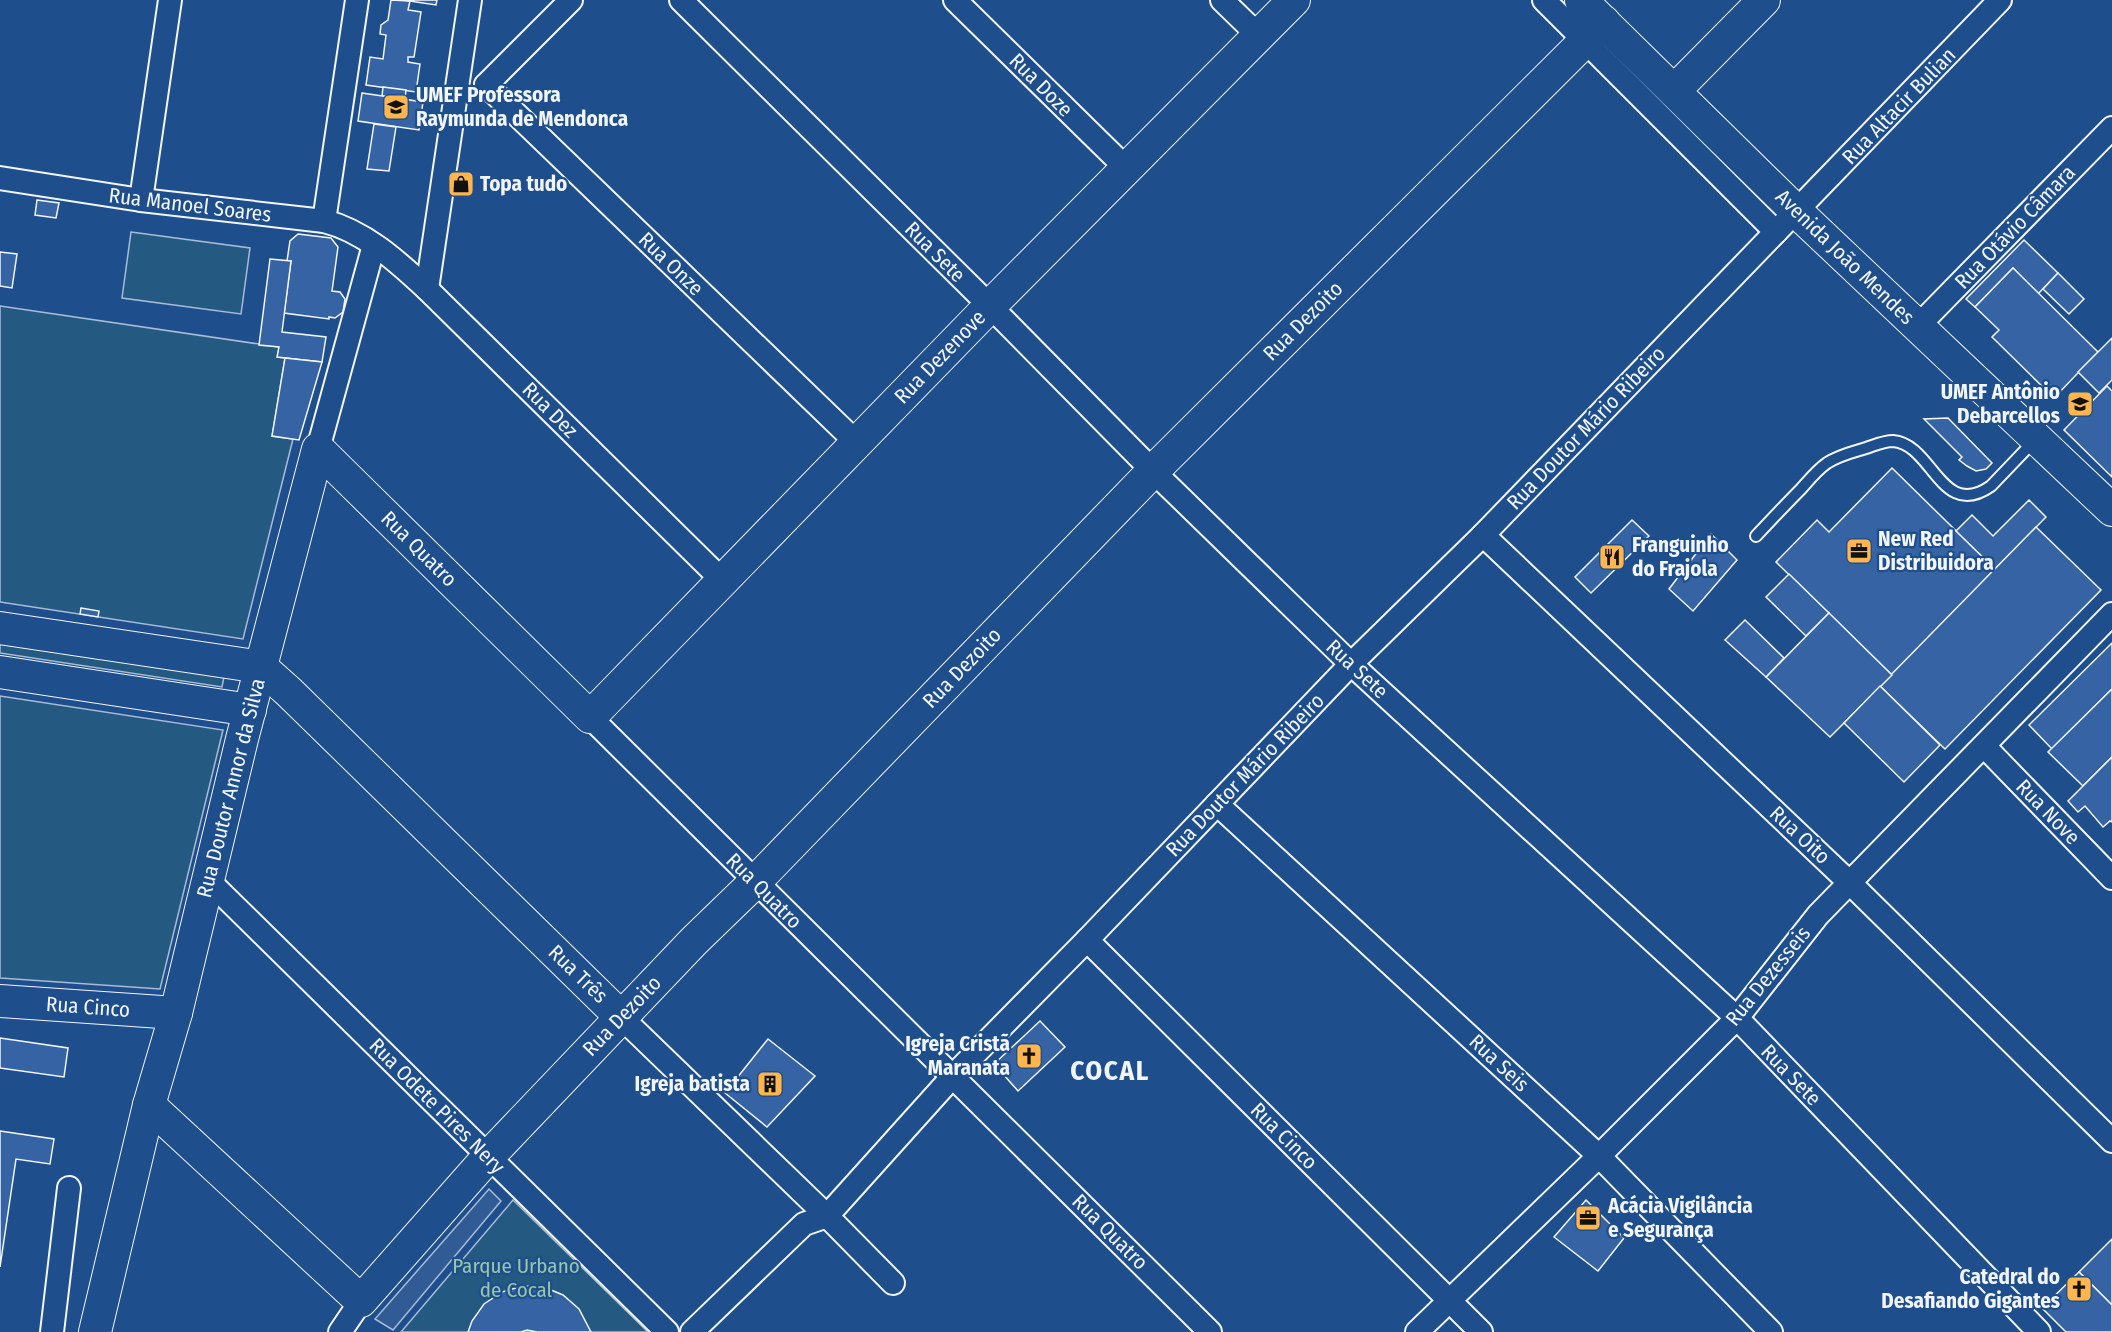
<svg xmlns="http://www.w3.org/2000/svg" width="2112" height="1332" viewBox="0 0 2112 1332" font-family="'Fira Sans Condensed',sans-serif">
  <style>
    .green { fill: #245a82; stroke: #a8bbd7; stroke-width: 1.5 }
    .parking { fill: #305b95; stroke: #a8bbd7; stroke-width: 1.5 }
    .building { fill: #3563a3; stroke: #f2f6ff; stroke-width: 1.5 }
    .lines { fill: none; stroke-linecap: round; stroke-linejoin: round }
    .lane-casing { stroke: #f2f6ff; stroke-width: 14 }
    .street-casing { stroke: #f2f6ff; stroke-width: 26 }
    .secondary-casing { stroke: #f2f6ff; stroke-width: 34 }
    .lane { stroke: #1f4e8c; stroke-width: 10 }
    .street { stroke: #1f4e8c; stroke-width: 22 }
    .secondary { stroke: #1f4e8c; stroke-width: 32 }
    .labels { text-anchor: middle; stroke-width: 4.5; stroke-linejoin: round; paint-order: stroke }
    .street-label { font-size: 21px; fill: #f2f6ff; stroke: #1f4e8c }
    .poi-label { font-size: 21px; font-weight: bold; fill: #f2f6ff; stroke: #1f4e8c; text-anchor: start }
    .park-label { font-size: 21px; fill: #97c8a6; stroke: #1f4e8c }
    .district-label { font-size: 27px; font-weight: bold; letter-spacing: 1.5px; fill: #f2f6ff; stroke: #1f4e8c }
  </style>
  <rect width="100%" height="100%" fill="#1f4e8c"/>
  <g class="green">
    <polygon points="131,232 250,248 241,314 122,298"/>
    <polygon points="0,306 279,347 278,357 285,358 272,436 293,439 243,639 0,602"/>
    <polygon points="0,644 224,677 222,687 0,653"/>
    <polygon points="0,696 223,730 160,989 0,978"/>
    <polygon points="513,1200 648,1332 401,1332"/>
  </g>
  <polygon class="parking" points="489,1189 501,1201 393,1330 375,1319"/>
  <g class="building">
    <polygon points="391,0 410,1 408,10 421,12 414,57 408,57 408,62 420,64 416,92 366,85 370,57 383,59 386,35 380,34 381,25 388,20"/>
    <polygon points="403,0 437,0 436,5"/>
    <polygon points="383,87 406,90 405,99 382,96"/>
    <polygon points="362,93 423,102 419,130 358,121"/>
    <polygon points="374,124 396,127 389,171 367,169"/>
    <polygon points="37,200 59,203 56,218 35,215"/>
    <polygon points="298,234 331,238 338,247 332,291 340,292 345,299 343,312 335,318 329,317 329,319 284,313 291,261 287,261 290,241"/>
    <polygon points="2024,240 2058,273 2038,294 2013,268 1975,307 1966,299"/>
    <polygon points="0,252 17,254 12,288 0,286"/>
    <polygon points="270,259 291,261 282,332 326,337 322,362 277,357 279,347 259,345"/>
    <polygon points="2013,268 2098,352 2054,398 1992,337 1999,330 1975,307"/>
    <polygon points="2058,273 2084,299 2069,314 2043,289"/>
    <polygon points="2112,338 2112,380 2099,393 2078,372"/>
    <polygon points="285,358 322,362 299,440 272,436"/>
    <polygon points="2107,386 2112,391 2112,477 2064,430"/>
    <polygon points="1948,418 1992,463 1986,469 1976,471 1967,466 1959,460 1962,457 1924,419"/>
    <polygon points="1892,468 1995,569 1892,675 1776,562 1817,520 1829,532"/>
    <polygon points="2029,500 2046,517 1995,569 1956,531 1972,515 1993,536"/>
    <polygon points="1632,520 1649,536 1591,593 1575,577"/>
    <polygon points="2036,527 2101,590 1945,749 1880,686"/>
    <polygon points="1711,534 1737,560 1693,611 1669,589"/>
    <polygon points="1789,574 1829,613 1806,636 1766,597"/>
    <polygon points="81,608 99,611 98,617 80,614"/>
    <polygon points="1829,613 1892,675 1830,737 1766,677"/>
    <polygon points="1745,620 1784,658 1766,677 1725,640"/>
    <polygon points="2112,643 2112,689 2052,749 2029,725"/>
    <polygon points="1880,686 1940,745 1904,782 1844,723"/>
    <polygon points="2112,689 2112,757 2083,786 2048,752"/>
    <polygon points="2112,757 2112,822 2110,821 2103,827 2085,806 2078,812 2068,801"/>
    <polygon points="1040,1021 1065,1047 1018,1091 994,1064"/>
    <polygon points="0,1038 68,1048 64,1077 0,1068"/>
    <polygon points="768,1039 815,1076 767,1127 725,1093"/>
    <polygon points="0,1131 54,1139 50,1164 16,1159 0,1267"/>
    <polygon points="1586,1200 1624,1238 1598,1271 1554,1237"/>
    <polygon points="2112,1239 2112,1305 2079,1272"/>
    <polygon points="2079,1272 2112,1305 2112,1332 2066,1332 2042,1308"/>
    <polygon points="523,1286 544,1287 563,1295 579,1309 591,1332 537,1332 527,1330 521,1332 468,1332 472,1321 484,1304 502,1292"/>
  </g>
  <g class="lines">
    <defs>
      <path id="lane" d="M1756,536C1771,520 1786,504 1801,489C1809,480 1817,470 1827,463C1839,455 1853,452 1866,448C1875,445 1884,441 1893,441C1933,444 1941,521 1991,486L2034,441"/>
      <g id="street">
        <polyline points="681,0 990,306 1153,471 1351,664 1737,1018 2039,1332"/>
        <polyline points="955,0 1127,169"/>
        <polyline points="1222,0 1259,36"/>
        <polyline points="1544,0 1776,232"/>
        <polyline points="486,85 857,443"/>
        <polyline points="486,85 571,0"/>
        <path d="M0,178L141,200L324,221C364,231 397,261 427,289L722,580"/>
        <polyline points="141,200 170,0"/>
        <polyline points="324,221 357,0"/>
        <polyline points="427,289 470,0"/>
        <polyline points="1918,326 2112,128"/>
        <polyline points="318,449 374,245"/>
        <polyline points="1483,535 1850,883 2112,1141"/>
        <polyline points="590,717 1210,1332"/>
        <polyline points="1984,746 2112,878"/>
        <polyline points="1217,804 1599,1156 1771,1332"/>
        <polyline points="208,880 667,1332"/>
        <polyline points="1087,940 1481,1332"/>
        <polyline points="621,1017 827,1216 893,1283"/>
        <polyline points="52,1332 69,1188"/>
        <polyline points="340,1332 361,1301"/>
        <polyline points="692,1332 804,1224 827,1216 953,1076 1087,940 1351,664 1483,535 2000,0"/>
        <polyline points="1417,1332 1599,1156 1737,1018 1818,915 2112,614"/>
      </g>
      <g id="secondary">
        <polyline points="1581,0 1797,212 2112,510"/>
        <polyline points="1674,91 1764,0"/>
        <polyline points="0,628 261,667"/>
        <polyline points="261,667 289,692 621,1017"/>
        <polyline points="0,672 250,710"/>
        <polyline points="0,1001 176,1013"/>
        <polyline points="149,1105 361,1301 488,1157 694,941 754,883 1153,471 1604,22"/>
        <polyline points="95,1332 149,1105 176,1013 242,739 318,449 590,717 990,306 1294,0"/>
      </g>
    </defs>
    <use href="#lane" class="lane-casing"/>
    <use href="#street" class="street-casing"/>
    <use href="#secondary" class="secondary-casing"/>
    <use href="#lane" class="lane"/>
    <use href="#street" class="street"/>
    <use href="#secondary" class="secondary"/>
  </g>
  <defs>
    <symbol id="school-square" viewBox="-11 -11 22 22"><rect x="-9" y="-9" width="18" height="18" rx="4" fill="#ffb74d" stroke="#1f4e8c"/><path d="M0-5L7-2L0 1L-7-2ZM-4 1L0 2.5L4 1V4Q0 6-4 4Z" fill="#111"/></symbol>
    <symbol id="shop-square" viewBox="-11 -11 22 22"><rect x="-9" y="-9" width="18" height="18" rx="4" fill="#ffb74d" stroke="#1f4e8c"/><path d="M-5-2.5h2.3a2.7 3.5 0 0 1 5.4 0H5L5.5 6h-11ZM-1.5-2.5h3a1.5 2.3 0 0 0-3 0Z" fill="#111"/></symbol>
    <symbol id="office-square" viewBox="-11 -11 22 22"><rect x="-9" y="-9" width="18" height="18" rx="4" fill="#ffb74d" stroke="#1f4e8c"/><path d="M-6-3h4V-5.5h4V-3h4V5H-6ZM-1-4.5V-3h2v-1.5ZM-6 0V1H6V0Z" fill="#111"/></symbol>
    <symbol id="restaurant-square" viewBox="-11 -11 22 22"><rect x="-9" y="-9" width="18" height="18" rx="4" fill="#ffb74d" stroke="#1f4e8c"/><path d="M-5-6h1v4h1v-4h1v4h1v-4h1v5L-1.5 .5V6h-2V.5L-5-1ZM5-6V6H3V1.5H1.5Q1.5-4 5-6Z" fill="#111"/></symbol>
    <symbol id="church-square" viewBox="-11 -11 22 22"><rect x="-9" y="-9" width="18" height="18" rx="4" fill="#ffb74d" stroke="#1f4e8c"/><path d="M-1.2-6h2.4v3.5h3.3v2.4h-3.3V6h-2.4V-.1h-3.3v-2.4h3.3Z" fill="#111"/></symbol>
    <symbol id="building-square" viewBox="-11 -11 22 22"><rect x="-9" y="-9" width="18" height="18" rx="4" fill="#ffb74d" stroke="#1f4e8c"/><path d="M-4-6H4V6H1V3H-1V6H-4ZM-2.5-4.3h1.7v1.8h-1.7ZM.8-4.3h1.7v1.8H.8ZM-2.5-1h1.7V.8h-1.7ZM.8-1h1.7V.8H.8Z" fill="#111"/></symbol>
  </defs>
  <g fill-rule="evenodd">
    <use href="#school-square" x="381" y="92" width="30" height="30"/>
    <use href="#shop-square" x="446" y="169" width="30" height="30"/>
    <use href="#school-square" x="2065" y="389" width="30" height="30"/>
    <use href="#office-square" x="1844" y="536" width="30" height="30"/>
    <use href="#restaurant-square" x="1597" y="542" width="30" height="30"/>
    <use href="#church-square" x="1014" y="1041" width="30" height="30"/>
    <use href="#building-square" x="755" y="1069" width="30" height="30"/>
    <use href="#office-square" x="1573" y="1203" width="30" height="30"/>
    <use href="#church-square" x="2064" y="1274" width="30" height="30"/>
  </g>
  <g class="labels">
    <g class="street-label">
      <text transform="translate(1041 85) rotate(45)" y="7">Rua Doze</text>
      <text transform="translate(1899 106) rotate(-46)" y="7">Rua Altacir Bulian</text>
      <text transform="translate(190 205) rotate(7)" y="7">Rua Manoel Soares</text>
      <text transform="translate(2015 227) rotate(-46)" y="7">Rua Otávio Câmara</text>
      <text transform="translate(935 252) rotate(45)" y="7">Rua Sete</text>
      <text transform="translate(1845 257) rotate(44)" y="7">Avenida João Mendes</text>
      <text transform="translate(671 264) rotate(44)" y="7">Rua Onze</text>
      <text transform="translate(1303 321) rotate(-45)" y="7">Rua Dezoito</text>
      <text transform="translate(940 357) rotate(-46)" y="7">Rua Dezenove</text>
      <text transform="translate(550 410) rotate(45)" y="7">Rua Dez</text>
      <text transform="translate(1586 428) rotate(-46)" y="7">Rua Doutor Mário Ribeiro</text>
      <text transform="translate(419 549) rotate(45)" y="7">Rua Quatro</text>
      <text transform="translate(962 668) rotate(-46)" y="7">Rua Dezoito</text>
      <text transform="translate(1357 669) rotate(43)" y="7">Rua Sete</text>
      <text transform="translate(1245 775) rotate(-46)" y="7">Rua Doutor Mário Ribeiro</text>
      <text transform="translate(231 788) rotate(-76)" y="7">Rua Doutor Annor da Silva</text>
      <text transform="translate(2048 812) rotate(46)" y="7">Rua Nove</text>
      <text transform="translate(1800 835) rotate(43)" y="7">Rua Oito</text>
      <text transform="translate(764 891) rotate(45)" y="7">Rua Quatro</text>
      <text transform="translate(578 974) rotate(44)" y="7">Rua Três</text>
      <text transform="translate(1768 976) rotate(-51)" y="7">Rua Dezesseis</text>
      <text transform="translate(88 1007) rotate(4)" y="7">Rua Cinco</text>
      <text transform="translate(622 1016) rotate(-46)" y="7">Rua Dezoito</text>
      <text transform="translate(1499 1063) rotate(43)" y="7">Rua Seis</text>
      <text transform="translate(1791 1075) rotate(46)" y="7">Rua Sete</text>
      <text transform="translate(437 1106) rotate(45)" y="7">Rua Odete Pires Nery</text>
      <text transform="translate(1284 1136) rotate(45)" y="7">Rua Cinco</text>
      <text transform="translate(1110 1232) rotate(45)" y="7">Rua Quatro</text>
    </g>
    <g class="poi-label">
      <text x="416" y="102">UMEF Professora<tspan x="416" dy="24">Raymunda de Mendonca</tspan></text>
      <text x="480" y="191">Topa tudo</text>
      <text x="2060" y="399" text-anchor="end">UMEF Antônio<tspan x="2060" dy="24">Debarcellos</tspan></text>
      <text x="1878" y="546">New Red<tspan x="1878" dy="24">Distribuidora</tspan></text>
      <text x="1632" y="552">Franguinho<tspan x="1632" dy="24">do Frajola</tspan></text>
      <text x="1010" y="1051" text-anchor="end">Igreja Cristã<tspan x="1010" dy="24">Maranata</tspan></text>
      <text x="750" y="1091" text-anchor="end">Igreja batista</text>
      <text x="1608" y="1213">Acácia Vigilância<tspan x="1608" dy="24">e Segurança</tspan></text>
      <text x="2060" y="1284" text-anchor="end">Catedral do<tspan x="2060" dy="24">Desafiando Gigantes</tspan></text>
    </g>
    <g class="park-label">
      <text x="516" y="1273">Parque Urbano<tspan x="516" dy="24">de Cocal</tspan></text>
    </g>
    <g class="district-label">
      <text x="1110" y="1080">COCAL</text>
    </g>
  </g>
</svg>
